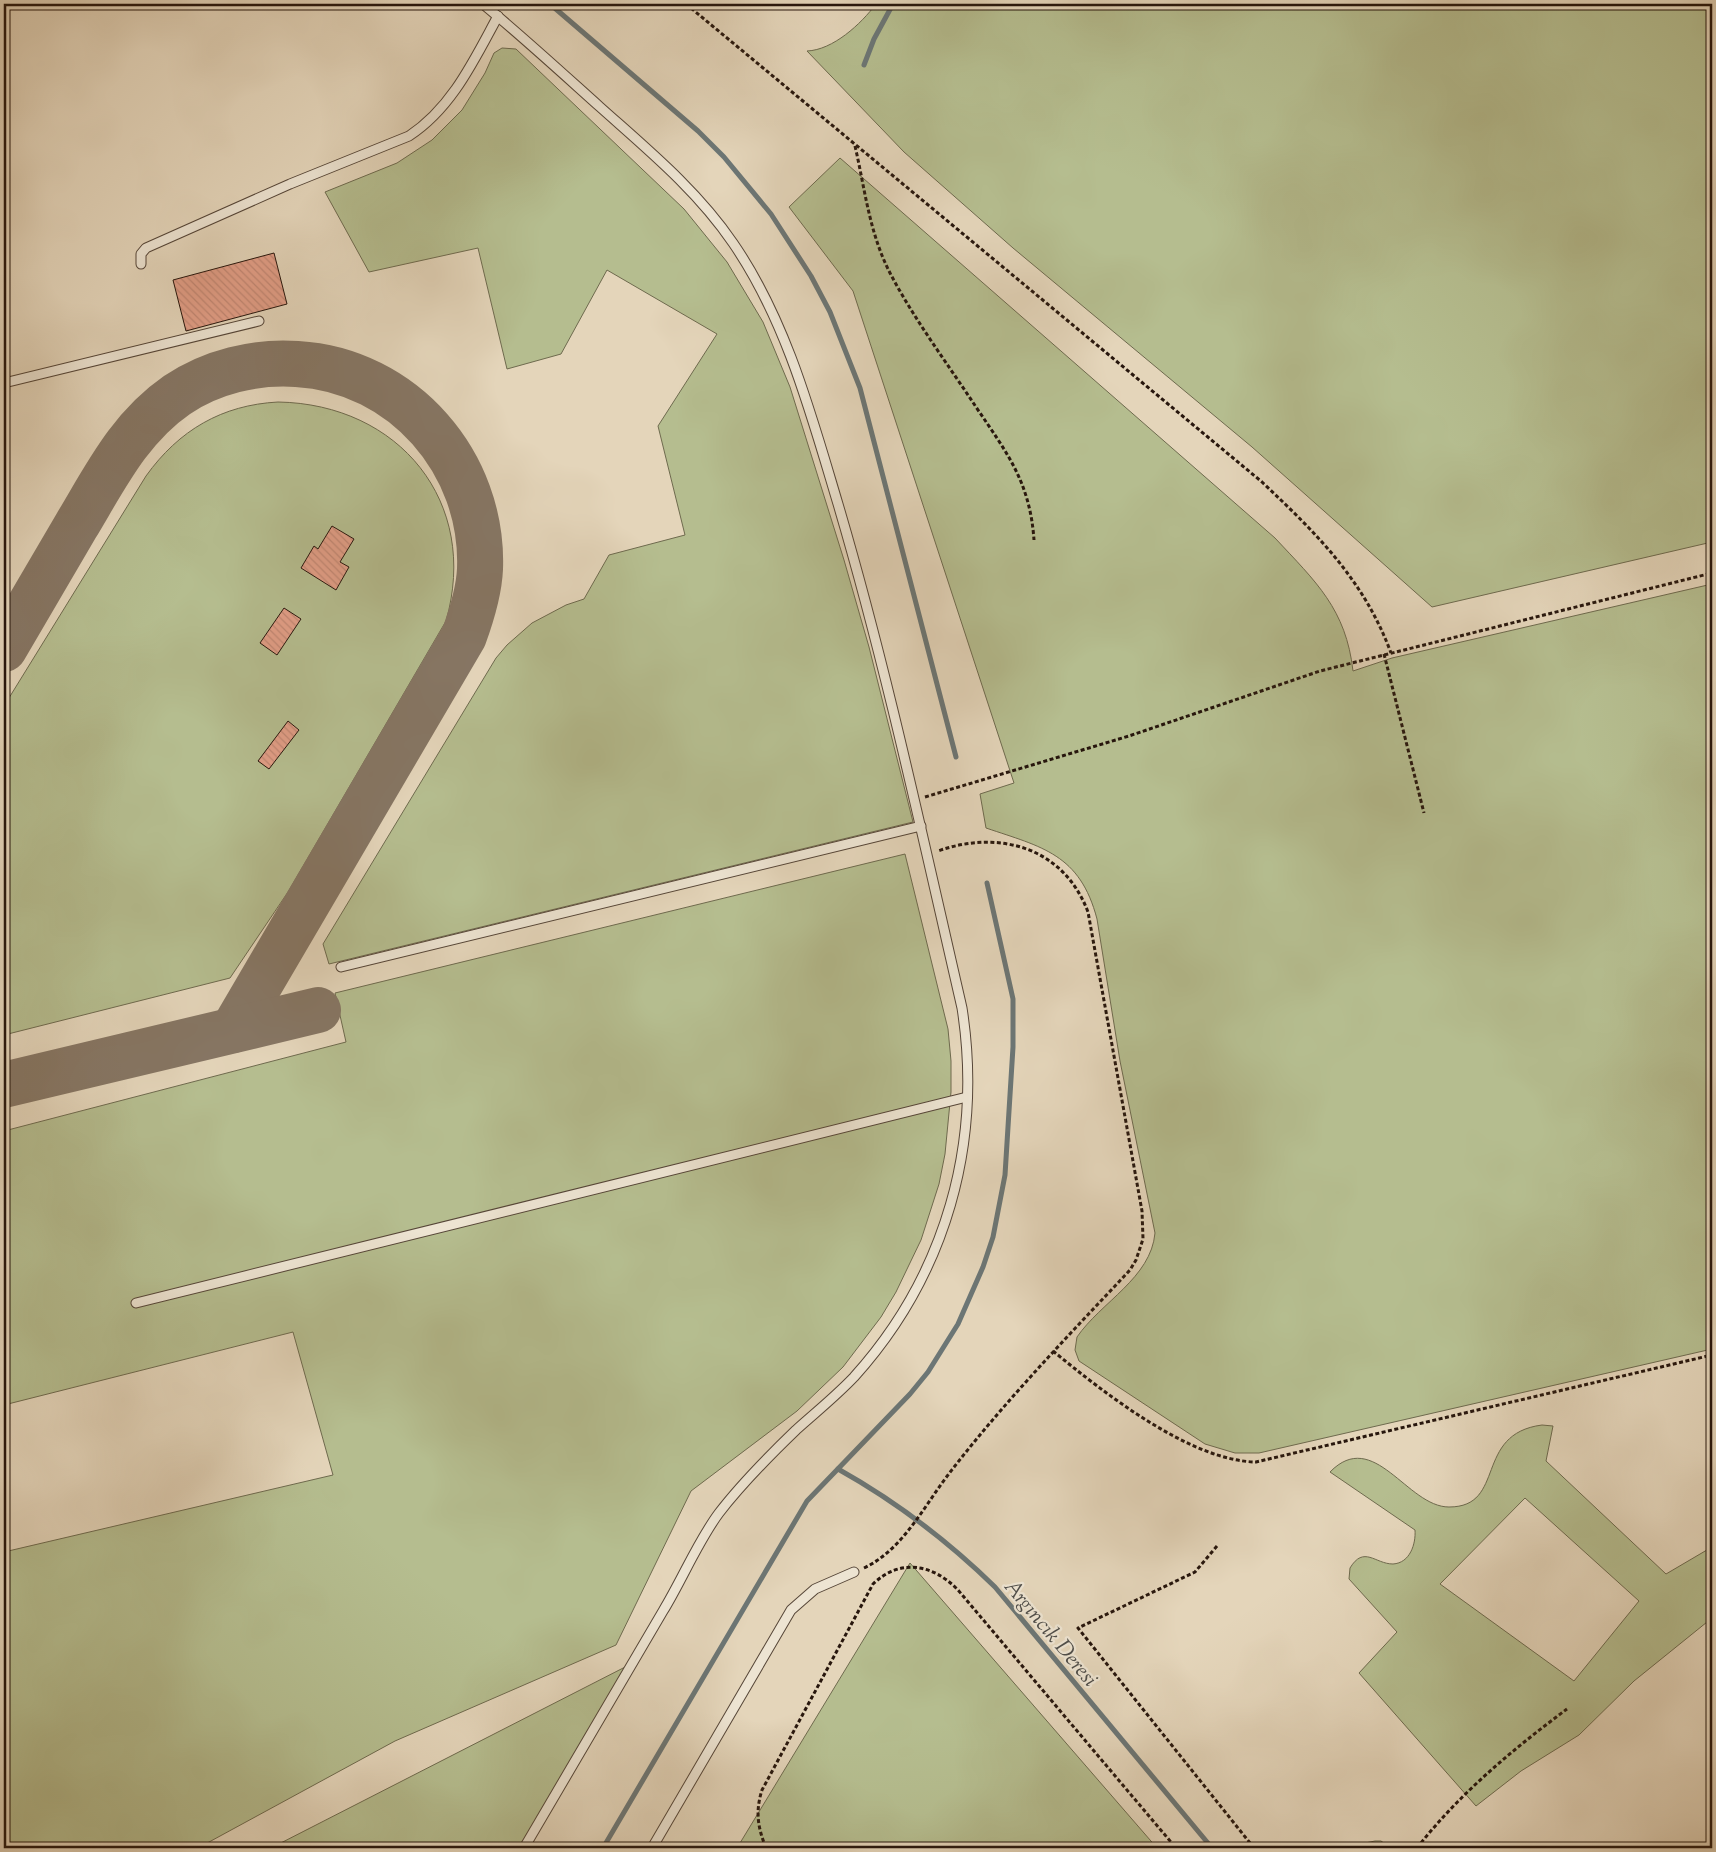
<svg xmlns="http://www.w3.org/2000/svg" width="1716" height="1852" viewBox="0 0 1716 1852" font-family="'Sorts Mill Goudy',serif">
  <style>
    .grass { fill: #b5bd8f; stroke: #6e6a4e; fill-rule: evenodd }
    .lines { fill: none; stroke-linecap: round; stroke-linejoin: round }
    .stream { stroke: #6c7675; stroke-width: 5 }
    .taxiway { stroke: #867664; stroke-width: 46 }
    .building { fill: url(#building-back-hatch); stroke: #27160d }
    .lane-casing { stroke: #564638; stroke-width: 11 }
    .path { stroke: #27160d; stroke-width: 3; stroke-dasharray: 4 2.5; stroke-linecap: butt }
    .lane { stroke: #ede4d2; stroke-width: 9 }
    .labels { text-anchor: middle; stroke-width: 4.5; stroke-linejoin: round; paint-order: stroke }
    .water-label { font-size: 22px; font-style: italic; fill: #4f4e4a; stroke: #ede4d2 }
  </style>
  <defs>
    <pattern id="building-back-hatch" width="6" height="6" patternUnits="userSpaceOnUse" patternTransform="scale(1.25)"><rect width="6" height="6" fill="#e39f88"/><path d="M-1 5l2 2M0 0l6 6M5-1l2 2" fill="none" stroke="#c38874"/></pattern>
  </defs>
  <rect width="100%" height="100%" fill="#e4d5ba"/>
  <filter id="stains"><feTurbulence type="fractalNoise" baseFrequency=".004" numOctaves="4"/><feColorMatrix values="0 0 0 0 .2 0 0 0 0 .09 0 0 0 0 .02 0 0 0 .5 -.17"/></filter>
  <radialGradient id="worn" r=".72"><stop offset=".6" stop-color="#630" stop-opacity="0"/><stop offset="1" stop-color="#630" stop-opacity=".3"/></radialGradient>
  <g class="grass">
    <path d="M876,4H1712V542L1432,607L1252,447L1013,248L904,152L807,51C833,50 861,24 876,4Z"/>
    <polygon points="502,48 516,49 684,209 727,262 763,322 790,387 844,560 869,647 913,822 329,964 323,944 496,658 507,645 532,623 566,605 584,599 609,555 685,535 658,426 717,334 607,270 561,354 507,369 478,248 369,272 325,192 397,163 432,140 462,110 485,73 494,53"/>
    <path d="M840,158L1275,538C1316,582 1346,609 1353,671L1392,658L1712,584V1349L1259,1453H1235L1205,1444L1079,1361L1075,1350L1077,1337C1101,1302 1151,1278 1155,1233L1120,1061L1097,919C1080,854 1042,847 986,828L980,794L1014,783L853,291L789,207Z"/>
    <path d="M278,402C399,404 480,502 446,621L288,892L230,978L4,1035V706L146,476C179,430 222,405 278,402Z"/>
    <polygon points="905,854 948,1029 951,1061 951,1092 945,1154 939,1184 921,1240 896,1292 881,1317 843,1367 797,1411 691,1491 616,1645 395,1741 198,1848 4,1848 4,1552 333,1475 293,1332 4,1405 4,1131 346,1042 335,993"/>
    <path d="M1542,1425L1553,1426L1546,1461L1666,1574L1712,1547V1618L1634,1681L1579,1735L1521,1771L1476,1806L1359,1673L1397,1632L1349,1579L1350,1568C1364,1545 1375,1564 1393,1564C1410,1563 1416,1544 1415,1530L1330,1472C1374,1427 1407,1507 1449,1507C1507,1507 1473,1434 1542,1425ZM1525,1498L1639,1601L1574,1681L1440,1584Z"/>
    <polygon points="910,1563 1157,1848 737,1848"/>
    <polygon points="631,1664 520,1848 271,1848"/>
    <polygon points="1375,1841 1381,1841 1391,1848 1360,1848 1365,1843"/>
  </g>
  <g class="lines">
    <g class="stream">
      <polyline points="550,4 698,131 724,157 771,214 811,276 830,312 860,388 956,757"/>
      <polyline points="864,65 874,39 893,4"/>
      <path d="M838,1469C897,1502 947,1540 995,1587L1212,1848"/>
      <polyline points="603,1848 807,1501 910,1394 928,1372 958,1324 983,1267 993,1237 1005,1175 1013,1047 1013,999 987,883"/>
    </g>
    <g class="taxiway">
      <path d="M4,649C28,608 52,567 76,526C105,478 129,428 177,395C211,372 255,361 297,364C403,370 484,463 480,569C479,592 472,614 464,636L233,1030"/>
      <polyline points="4,1085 318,1010"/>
    </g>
  </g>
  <g class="building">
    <polygon points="274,253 287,304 186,331 173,280"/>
    <polygon points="332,526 354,539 340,562 349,567 336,590 301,568 314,546 318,549"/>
    <polygon points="284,608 301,619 277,655 260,643"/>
    <polygon points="288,721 299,730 269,769 258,761"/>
  </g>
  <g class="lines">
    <defs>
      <g id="lane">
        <path d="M483,4C523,37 561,72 600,107C647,149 697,190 733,243C786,320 811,414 838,504C887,670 923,839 962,1008C983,1143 946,1275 854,1377C836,1396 816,1412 796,1430C769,1456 742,1483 719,1513C698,1541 682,1580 663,1611C617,1690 571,1769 524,1848"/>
        <path d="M141,264V254L146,248L290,184L409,136C452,108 474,60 498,16"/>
        <polyline points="4,383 259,321"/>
        <polyline points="341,967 921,826"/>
        <polyline points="136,1303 967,1097"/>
        <polyline points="652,1848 791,1610 815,1589 854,1572"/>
      </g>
    </defs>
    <use href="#lane" class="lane-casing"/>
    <g class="path">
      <path d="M686,4L1262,482C1317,534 1364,580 1391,653"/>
      <path d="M855,146C865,189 869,232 890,273C914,319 947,363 976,407C1007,453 1030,482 1034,540"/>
      <polyline points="1384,654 1424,813"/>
      <polyline points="925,797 1129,736 1320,671 1712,573"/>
      <path d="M1053,1351C1103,1392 1190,1461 1256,1462L1712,1355"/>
      <polyline points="1217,1546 1195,1572 1078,1628 1254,1848"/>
      <path d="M864,1568C904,1549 925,1504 951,1471C1006,1400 1069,1335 1130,1270L1136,1260L1143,1239L1142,1211L1088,912C1064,848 1000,829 938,851"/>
      <path d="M766,1848C758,1828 755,1812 762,1790L873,1584C900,1558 933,1564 958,1590L1176,1848"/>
      <path d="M1417,1848C1459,1794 1512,1750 1567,1709"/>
    </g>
    <use href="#lane" class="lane"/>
  </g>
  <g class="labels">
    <g class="water-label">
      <text transform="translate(1052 1632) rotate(50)" y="8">Argıncık Deresi</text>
    </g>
  </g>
  <rect width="1716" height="1852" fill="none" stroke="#e4d5ba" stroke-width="20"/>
  <rect x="5" y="5" width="1706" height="1842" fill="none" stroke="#27160d" stroke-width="2.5"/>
  <rect x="10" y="10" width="1696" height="1832" fill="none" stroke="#27160d"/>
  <rect width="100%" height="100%" filter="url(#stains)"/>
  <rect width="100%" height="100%" fill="url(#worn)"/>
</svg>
